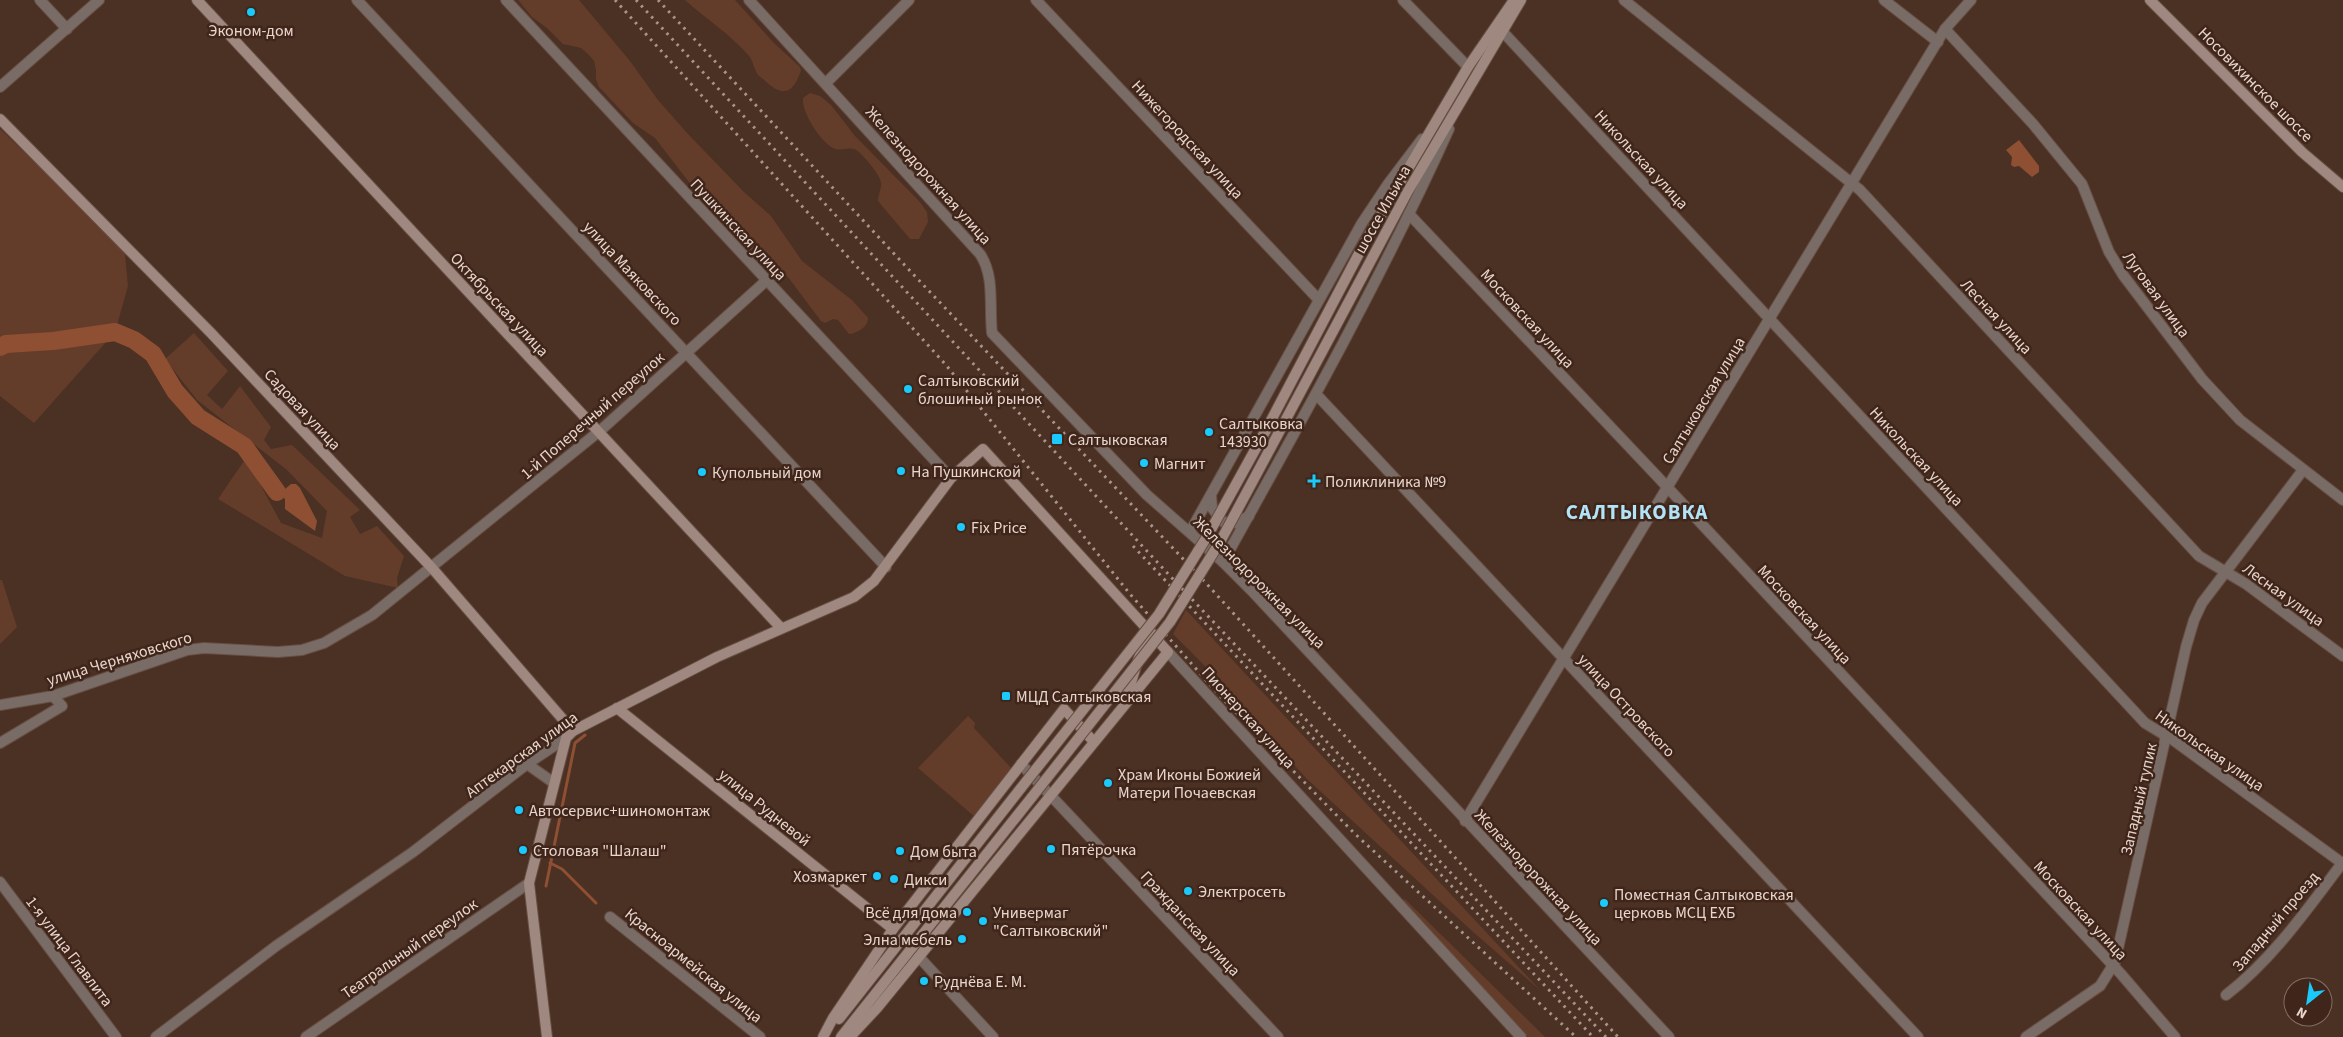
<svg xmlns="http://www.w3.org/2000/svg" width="2343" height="1037" viewBox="0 0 2343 1037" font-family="'Source Sans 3',sans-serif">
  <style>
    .green { fill: #643c2a }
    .water { fill: #8e4f32 }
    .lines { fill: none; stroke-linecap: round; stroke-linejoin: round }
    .stream { stroke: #8e4f32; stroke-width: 3 }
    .river { stroke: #8e4f32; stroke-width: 18 }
    .street-casing { stroke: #674e43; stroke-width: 12 }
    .secondary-casing { stroke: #674e43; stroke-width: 12 }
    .street { stroke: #796b65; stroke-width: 10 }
    .secondary { stroke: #9e887f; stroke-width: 10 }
    .rail { stroke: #aa948a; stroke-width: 3; stroke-dasharray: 2.5 5; stroke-linecap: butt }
    .secondary-bridge-casing { stroke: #674e43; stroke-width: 12; stroke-linecap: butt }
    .secondary-bridge { stroke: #9e887f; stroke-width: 10 }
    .poi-dot { fill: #1bcafc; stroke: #40261a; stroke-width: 2 }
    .labels { text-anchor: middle; stroke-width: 5; stroke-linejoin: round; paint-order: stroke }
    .poi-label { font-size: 16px; fill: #e8d6ce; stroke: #40261a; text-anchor: start }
    .street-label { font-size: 16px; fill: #e8d6ce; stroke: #40261a }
    .district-label { font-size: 21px; font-weight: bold; letter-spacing: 1px; fill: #b1e4f9; stroke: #40261a }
  </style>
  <rect width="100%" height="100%" fill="#4b3024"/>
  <g class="green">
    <path d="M518,0H579L630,61L658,100L687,133L744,192L771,216L802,261L852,300L868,318C868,327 858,333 849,334L838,320L833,319L825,323L821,321L788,277L782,272L772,274L754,259L745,245L731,233L719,213L702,199L655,138L633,123L599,87L596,79V70L594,61L588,54L581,48L563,44L547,28L532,17Z"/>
    <path d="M685,0H735L773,42L800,67L801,71C798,78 794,90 785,91C776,93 766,81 759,76C754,71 754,62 749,56C730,34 706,19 685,0Z"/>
    <path d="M810,93L820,96L831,105L855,136L919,201L927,212L928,222L919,239H910L878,201C878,195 882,188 881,182C880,175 861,151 854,149C848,147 841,151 835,149C821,143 801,112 803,98Z"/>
    <polygon points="0,129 107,231 125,255 128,286 115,332 34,423 0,396"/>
    <polygon points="194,333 228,371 207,395 222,409 240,386 271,427 264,440 271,449 292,445 360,510 350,517 360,534 377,526 404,556 397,578 398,588 345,576 218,499 246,458 281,523 322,538 327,511 287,470 197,400 165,359"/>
    <polygon points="0,580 2,580 17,627 0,644"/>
    <polygon points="1186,610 1541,991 1472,931 1307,779 1204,665 1173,634"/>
    <polygon points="968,716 975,723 974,728 1012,769 975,817 918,768"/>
    <polygon points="1405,899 1545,1037 1528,1037 1402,901"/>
  </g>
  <g class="water">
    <polygon points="2019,140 2039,166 2039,172 2032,177 2019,166 2014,167 2011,165 2012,157 2006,150"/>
    <polygon points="279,484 285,489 291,484 296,484 300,488 317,521 315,531 285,509 285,499 277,492"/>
  </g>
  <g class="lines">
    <g class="stream">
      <polyline points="550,863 562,869 596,903"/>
      <polyline points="546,886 575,743 585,735"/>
    </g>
    <polyline class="river" points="0,347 6,344 53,341 115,332 134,340 153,354 175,391 198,417 244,446 277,492"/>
    <defs>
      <g id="street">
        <polyline points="40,0 67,29"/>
        <polyline points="357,0 886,567"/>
        <polyline points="506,0 951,478"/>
        <path d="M749,0L980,254C995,276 989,306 992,333L1147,495L1223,562L1252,591L1669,1037"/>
        <polyline points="1036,0 1318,299"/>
        <polyline points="1403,0 1468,67"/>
        <polyline points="1624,0 1860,190 2199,556 2246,584 2343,656"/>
        <polyline points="1884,0 1938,42"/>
        <polyline points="1945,29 2033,124 2082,184 2109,252 2123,275 2202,379 2240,420 2343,500"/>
        <polyline points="1503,32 2145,723 2173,740 2342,863"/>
        <polyline points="826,83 909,0"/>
        <polyline points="0,87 99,0"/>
        <polyline points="1409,214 1655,474 2121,974 2175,1037"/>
        <polyline points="1316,394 1918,1037"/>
        <polyline points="1211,495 1212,508 1223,522 1236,523 1249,516"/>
        <polyline points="1190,532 1362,223 1388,184 1422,139"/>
        <path d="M1223,562C1302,420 1382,277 1449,129"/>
        <polyline points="1168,652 1521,1037"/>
        <polyline points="0,705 53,696 187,650 204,648 278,652 302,650 324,643 372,615 602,429 767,280"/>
        <polyline points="0,743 62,706 53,696"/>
        <polyline points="527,764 554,783"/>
        <polyline points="1021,764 1278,1037"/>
        <polyline points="1465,821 1945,29 1971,0"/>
        <polyline points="0,882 116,1037"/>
        <polyline points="610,917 760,1037"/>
        <polyline points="919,957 993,1037"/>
        <path d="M2226,995C2273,959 2308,908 2343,862"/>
        <polyline points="156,1037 276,946 413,852 527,764 566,738"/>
        <polyline points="306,1037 529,883"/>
        <polyline points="2026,1037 2100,986 2115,962 2186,647 2194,620 2202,603 2303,470"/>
      </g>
      <g id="secondary">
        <polyline points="197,0 781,628"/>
        <polyline points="2150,0 2302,152 2343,187"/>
        <polyline points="0,119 211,333 432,568 573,731"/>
        <polyline points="1266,430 1365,242 1468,67 1514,0"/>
        <polyline points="1277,436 1408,191 1521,0"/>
        <path d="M1125,698C1136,675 1135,655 1153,634"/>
        <polyline points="617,708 893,929"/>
        <polyline points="839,1019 1021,788"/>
        <polyline points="547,1037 529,883 566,738 573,731 717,657 854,597 874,581 951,478 983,449 1168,652 877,1008 850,1037"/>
        <polyline points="823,1037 833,1018 893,929 1064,709 1094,742"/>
        <polyline points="841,1037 1032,797"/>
      </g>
    </defs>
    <use href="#street" class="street-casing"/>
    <use href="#secondary" class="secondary-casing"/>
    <use href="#street" class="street"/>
    <use href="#secondary" class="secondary"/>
    <g class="rail">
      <polyline points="615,0 946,365 1130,594 1220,696 1354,833 1576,1037"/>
      <polyline points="636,0 1171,577 1606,1037"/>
      <polyline points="658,0 912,273 1205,582 1618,1037"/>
      <polyline points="1133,546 1593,1037"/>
    </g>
    <defs>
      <g id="secondary-bridge">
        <polyline points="1021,788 1159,614 1208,535 1266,430"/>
        <polyline points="1032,797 1170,622 1220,542 1277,436"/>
      </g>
    </defs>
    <use href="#secondary-bridge" class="secondary-bridge-casing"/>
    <use href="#secondary-bridge" class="secondary-bridge"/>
  </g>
  <g class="poi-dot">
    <circle cx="251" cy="12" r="5"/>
    <circle cx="908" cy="389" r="5"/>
    <circle cx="1209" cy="432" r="5"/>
    <rect x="1051" y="433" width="12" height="12" rx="2.5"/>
    <circle cx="1144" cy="463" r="5"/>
    <circle cx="901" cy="471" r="5"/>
    <circle cx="702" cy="472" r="5"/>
    <path d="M1311.5 473.5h5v5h5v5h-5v5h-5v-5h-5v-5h5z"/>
    <circle cx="961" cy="527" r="5"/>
    <rect x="1001" y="691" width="10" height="10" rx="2.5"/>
    <circle cx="1108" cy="783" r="5"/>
    <circle cx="519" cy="810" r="5"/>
    <circle cx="1051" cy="849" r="5"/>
    <circle cx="523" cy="850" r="5"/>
    <circle cx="900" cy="851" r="5"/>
    <circle cx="877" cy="876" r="5"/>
    <circle cx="894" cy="879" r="5"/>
    <circle cx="1188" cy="891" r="5"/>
    <circle cx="1604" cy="903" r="5"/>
    <circle cx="967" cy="912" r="5"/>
    <circle cx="983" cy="921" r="5"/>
    <circle cx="962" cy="939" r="5"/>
    <circle cx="924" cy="981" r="5"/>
  </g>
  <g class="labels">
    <g class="poi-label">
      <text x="251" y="36" text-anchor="middle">Эконом-дом</text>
      <text x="918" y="386">Салтыковский<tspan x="918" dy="18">блошиный рынок</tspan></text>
      <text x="1219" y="429">Салтыковка<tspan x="1219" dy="18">143930</tspan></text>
      <text x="1068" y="445">Салтыковская</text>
      <text x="1154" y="469">Магнит</text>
      <text x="911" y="477">На Пушкинской</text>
      <text x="712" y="478">Купольный дом</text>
      <text x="1325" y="487">Поликлиника №9</text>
      <text x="971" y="533">Fix Price</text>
      <text x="1016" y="702">МЦД Салтыковская</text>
      <text x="1118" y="780">Храм Иконы Божией<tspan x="1118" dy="18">Матери Почаевская</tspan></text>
      <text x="529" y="816">Автосервис+шиномонтаж</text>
      <text x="1061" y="855">Пятёрочка</text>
      <text x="533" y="856">Столовая "Шалаш"</text>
      <text x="910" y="857">Дом быта</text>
      <text x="867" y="882" text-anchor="end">Хозмаркет</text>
      <text x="904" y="885">Дикси</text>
      <text x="1198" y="897">Электросеть</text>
      <text x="1614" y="900">Поместная Салтыковская<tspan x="1614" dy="18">церковь МСЦ ЕХБ</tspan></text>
      <text x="957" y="918" text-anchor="end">Всё для дома</text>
      <text x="993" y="918">Универмаг<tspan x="993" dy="18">"Салтыковский"</tspan></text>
      <text x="952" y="945" text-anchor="end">Элна мебель</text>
      <text x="934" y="987">Руднёва Е. М.</text>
    </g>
    <g class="street-label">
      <text transform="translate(2256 84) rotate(45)" y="6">Носовихинское шоссе</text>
      <text transform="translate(1188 139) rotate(47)" y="6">Нижегородская улица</text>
      <text transform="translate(1642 159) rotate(47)" y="6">Никольская улица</text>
      <text transform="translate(929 175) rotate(48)" y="6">Железнодорожная улица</text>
      <text transform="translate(1382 209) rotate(-61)" y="6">шоссе Ильича</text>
      <text transform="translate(739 229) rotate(47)" y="6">Пушкинская улица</text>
      <text transform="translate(633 273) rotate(47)" y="6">улица Маяковского</text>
      <text transform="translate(2157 294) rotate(54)" y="6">Луговая улица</text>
      <text transform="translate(500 304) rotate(47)" y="6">Октябрьская улица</text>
      <text transform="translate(1997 316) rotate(47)" y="6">Лесная улица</text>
      <text transform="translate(1528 318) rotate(47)" y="6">Московская улица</text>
      <text transform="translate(1703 400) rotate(-59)" y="6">Салтыковская улица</text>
      <text transform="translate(303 409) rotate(47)" y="6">Садовая улица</text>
      <text transform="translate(592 415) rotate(-41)" y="6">1-й Поперечный переулок</text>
      <text transform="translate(1917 456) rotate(47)" y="6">Никольская улица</text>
      <text transform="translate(1260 582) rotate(45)" y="6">Железнодорожная улица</text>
      <text transform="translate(2284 594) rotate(36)" y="6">Лесная улица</text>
      <text transform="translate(1805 614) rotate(47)" y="6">Московская улица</text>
      <text transform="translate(119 658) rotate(-17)" y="6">улица Черняховского</text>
      <text transform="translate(1627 705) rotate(47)" y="6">улица Островского</text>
      <text transform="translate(1249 717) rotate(48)" y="6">Пионерская улица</text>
      <text transform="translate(2210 750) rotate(35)" y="6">Никольская улица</text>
      <text transform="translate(521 754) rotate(-36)" y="6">Аптекарская улица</text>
      <text transform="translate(2138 799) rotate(-77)" y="6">Западный тупик</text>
      <text transform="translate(765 807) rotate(39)" y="6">улица Рудневой</text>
      <text transform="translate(1539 877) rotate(47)" y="6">Железнодорожная улица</text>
      <text transform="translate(2081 910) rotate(47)" y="6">Московская улица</text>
      <text transform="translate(2275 921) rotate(-50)" y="6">Западный проезд</text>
      <text transform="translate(1191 923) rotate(47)" y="6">Гражданская улица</text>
      <text transform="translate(409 948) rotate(-35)" y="6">Театральный переулок</text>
      <text transform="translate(70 951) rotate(53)" y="6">1-я улица Главлита</text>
      <text transform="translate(694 965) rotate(39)" y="6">Красноармейская улица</text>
    </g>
    <g class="district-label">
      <text x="1637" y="519">САЛТЫКОВКА</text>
    </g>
  </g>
  <g transform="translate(2308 1002) rotate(210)"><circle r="24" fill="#40261a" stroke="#836c62"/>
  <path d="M0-4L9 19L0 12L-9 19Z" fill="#1bcafc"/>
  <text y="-8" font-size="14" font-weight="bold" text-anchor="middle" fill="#e8d6ce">N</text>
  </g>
</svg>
